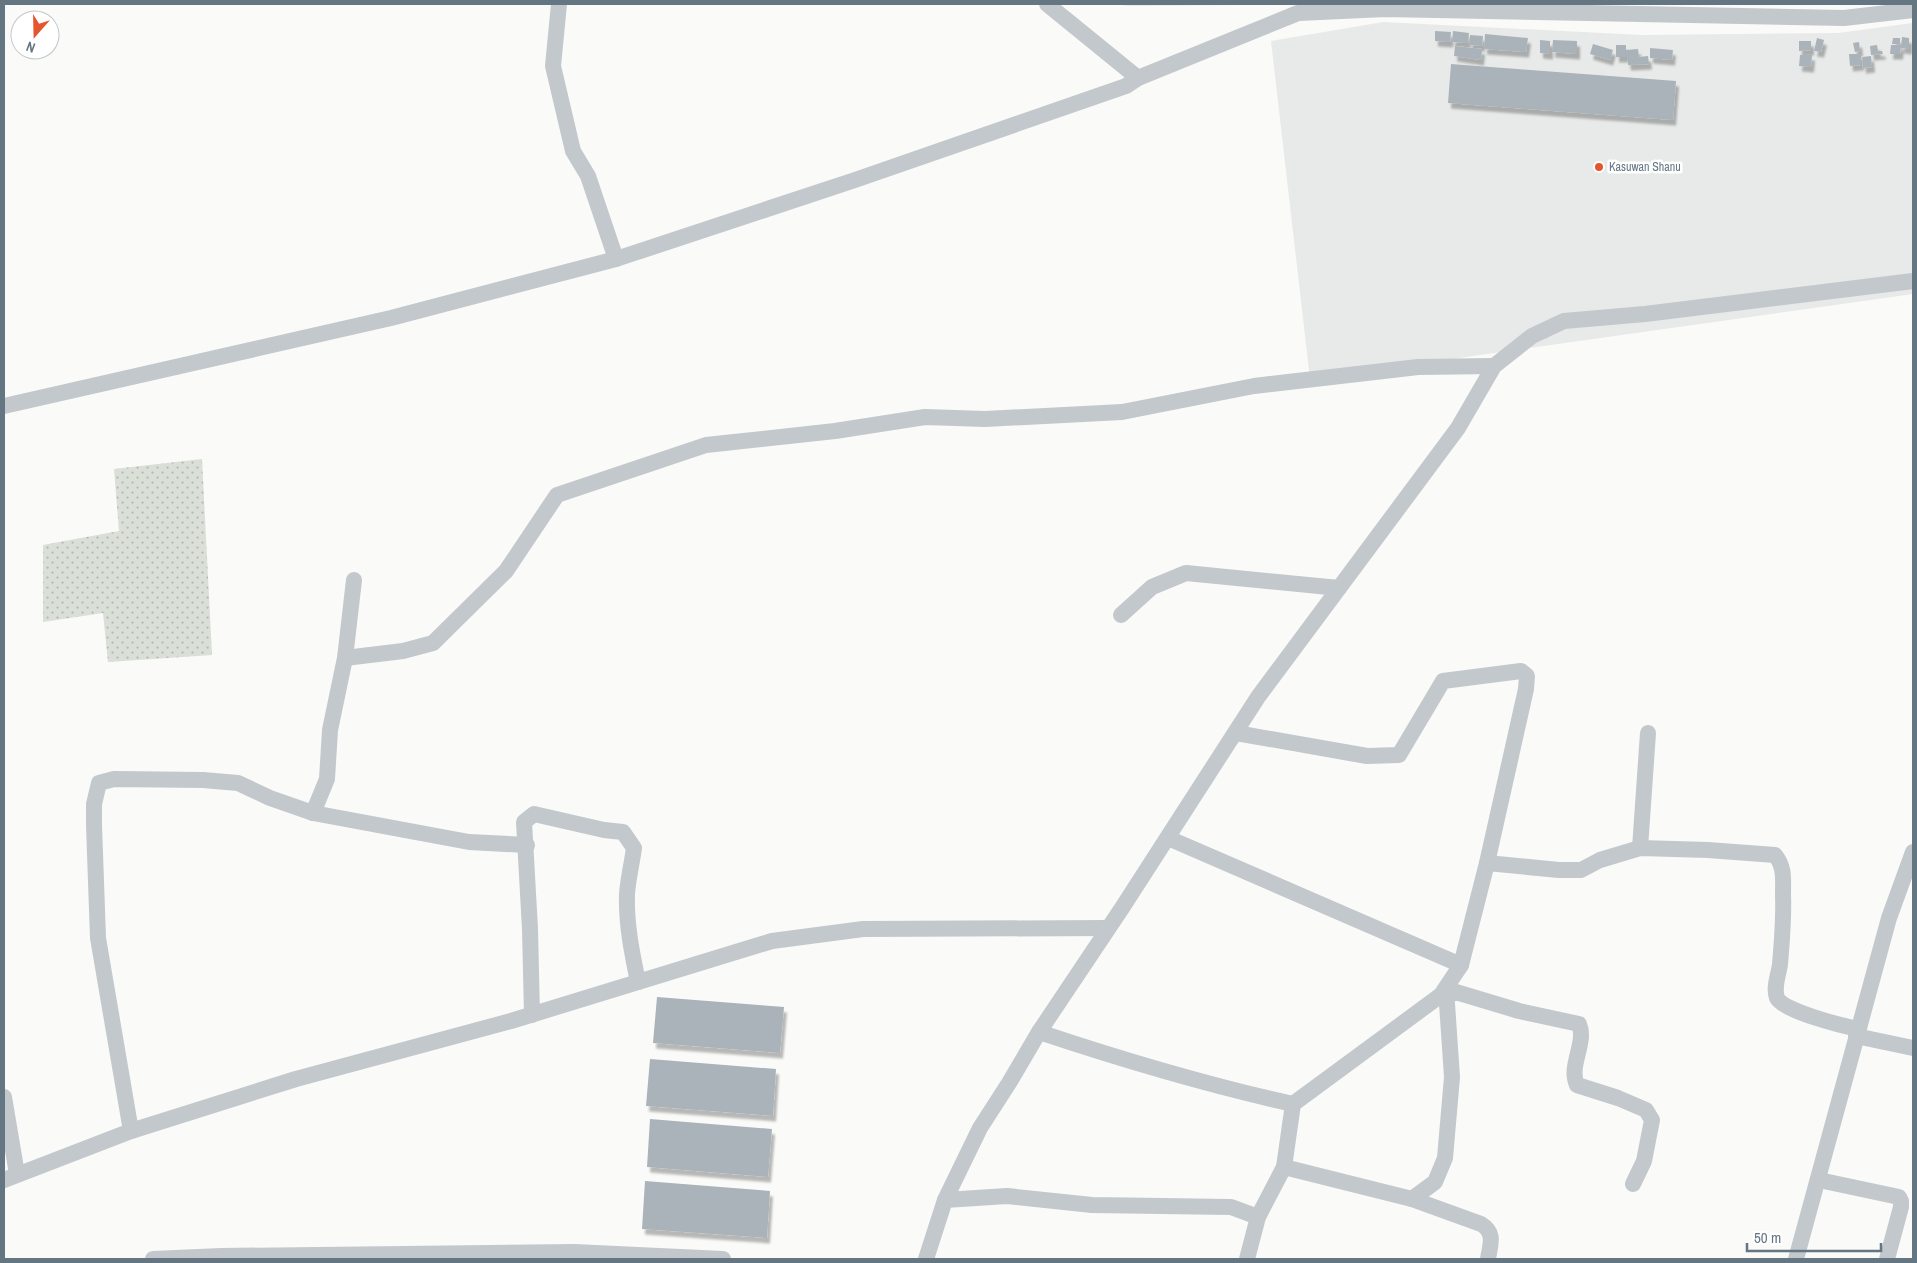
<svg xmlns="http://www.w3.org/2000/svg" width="1917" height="1263" viewBox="0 0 1917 1263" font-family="'Archivo Narrow',sans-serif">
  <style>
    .built { fill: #e8e9e9 }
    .park { fill: url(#park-dots) }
    .building { fill: #aab3b9; filter: url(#shadow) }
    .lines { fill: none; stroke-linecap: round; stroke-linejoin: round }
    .minor { stroke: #c3c8cc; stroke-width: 16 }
    .poi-dot { fill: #e4572e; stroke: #fff; stroke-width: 2 }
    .labels { text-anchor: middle; stroke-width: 5; stroke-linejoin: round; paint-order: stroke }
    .poi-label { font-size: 12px; fill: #657683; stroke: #fff; text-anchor: start }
  </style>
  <defs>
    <pattern id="park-dots" width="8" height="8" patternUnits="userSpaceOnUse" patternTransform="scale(1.25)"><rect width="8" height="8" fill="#dadfd7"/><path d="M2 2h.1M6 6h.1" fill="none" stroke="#b4b9b4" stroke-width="1.8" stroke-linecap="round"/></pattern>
    <filter id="shadow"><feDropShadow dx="3" dy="5.5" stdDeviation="1" flood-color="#0004"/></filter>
  </defs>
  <rect width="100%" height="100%" fill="#fafaf8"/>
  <g class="built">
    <polygon points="1116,4 1357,4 1128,6"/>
    <polygon points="1383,22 1642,35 1838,33 1913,23 1913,294 1310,379 1271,41"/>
  </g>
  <polygon class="park" points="202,459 212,655 108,662 103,613 43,622 43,545 119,531 114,469"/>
  <g class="building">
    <polygon points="1435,31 1451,32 1450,42 1435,41"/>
    <polygon points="1453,31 1469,33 1468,43 1452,42"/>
    <polygon points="1485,34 1528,38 1526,52 1484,49"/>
    <polygon points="1470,35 1483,36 1482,46 1469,45"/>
    <polygon points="1902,37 1909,38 1909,49 1901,48"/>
    <polygon points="1817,38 1824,40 1821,52 1814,51"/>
    <polygon points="1893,38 1900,38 1900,44 1892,44"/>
    <polygon points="1540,40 1550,41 1550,54 1540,53"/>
    <polygon points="1553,40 1577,41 1577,54 1552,52"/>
    <polygon points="1799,41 1811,41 1811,50 1799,51"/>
    <polygon points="1859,42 1860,51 1855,52 1853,43"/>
    <polygon points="1593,44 1613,50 1610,60 1590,54"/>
    <polygon points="1616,45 1626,45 1626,50 1638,49 1639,57 1648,56 1649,64 1628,65 1627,57 1616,57"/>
    <polygon points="1877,45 1878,51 1882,51 1883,54 1871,55 1870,46"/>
    <polygon points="1891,45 1901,45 1900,54 1890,54"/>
    <polygon points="1455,46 1482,49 1481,60 1454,56"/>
    <polygon points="1650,48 1673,50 1672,60 1650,58"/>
    <polygon points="1849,54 1861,54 1861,65 1850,66"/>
    <polygon points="1800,55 1812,55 1811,67 1799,66"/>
    <polygon points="1871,56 1872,67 1863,68 1862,57"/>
    <polygon points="1451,64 1676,81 1673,120 1448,103"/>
    <polygon points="657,997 784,1007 780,1053 653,1043"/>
    <polygon points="650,1059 776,1069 773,1116 646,1106"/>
    <polygon points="650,1119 772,1129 768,1177 647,1167"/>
    <polygon points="645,1181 770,1191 767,1238 642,1229"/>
  </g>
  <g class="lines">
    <g class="minor">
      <polyline points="559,4 553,66 573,151 588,176 616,259"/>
      <polyline points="1047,4 1138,78"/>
      <polyline points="4,406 391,318 616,259 855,180 1126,86 1138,78 1298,13 1385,9 1844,18 1913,10"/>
      <polyline points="1121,615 1152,587 1186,573 1339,588"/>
      <polyline points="345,658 403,651 433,643 506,571 557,495 706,445 835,431 925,417 985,419 1122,412 1254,386 1418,367 1494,366"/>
      <polyline points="1236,733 1367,756 1399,755 1443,681 1521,671 1527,676 1526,689 1487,863 1461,965 1441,995 1293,1104 1284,1167 1258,1217 1247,1259"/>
      <polyline points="313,813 327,779 330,730 345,658 354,580"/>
      <polyline points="1168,838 1461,965"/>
      <polyline points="1640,848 1648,733"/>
      <path d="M1487,863L1559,870H1581L1600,860L1640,848L1708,850L1775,855C1785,867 1783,880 1783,895C1784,918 1782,941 1780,964C1779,974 1773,987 1777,998C1783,1011 1843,1026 1858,1029"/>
      <path d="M532,1015L530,929L524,822L534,814L604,830L623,832L634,848C632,863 628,879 627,894C626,924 632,953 638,982"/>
      <path d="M1039,1032C1123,1060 1207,1085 1293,1104"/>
      <polyline points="1856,1036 1913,1048"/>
      <polyline points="4,1097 17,1174"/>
      <polyline points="131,1131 98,938 94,825 94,804 99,783 114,779 203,780 238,783 270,798 313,813 469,842 527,845"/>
      <path d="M1284,1167L1412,1199L1481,1224C1496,1233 1490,1245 1488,1259"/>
      <polyline points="4,1180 131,1131 296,1079 511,1021 772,941 863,929 1108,928"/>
      <polyline points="1819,1180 1899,1197 1901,1201 1901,1207 1887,1259"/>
      <path d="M1412,1199L1435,1182L1445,1158L1452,1077L1446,989L1519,1011L1579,1024C1587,1043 1568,1066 1577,1085L1618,1098L1646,1110L1652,1120L1644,1161L1633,1184"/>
      <polyline points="945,1200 1007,1196 1092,1205 1231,1207 1258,1217"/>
      <polyline points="153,1259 221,1256 574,1252 723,1259"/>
      <polyline points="926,1259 945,1200 980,1128 1009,1083 1039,1032 1122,908 1258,697 1458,428 1494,366 1532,336 1564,321 1645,314 1913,281"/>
      <polyline points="1796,1259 1889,918 1913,852"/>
    </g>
  </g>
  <circle class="poi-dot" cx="1599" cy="167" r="5"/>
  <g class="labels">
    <g class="poi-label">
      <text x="1609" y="171">Kasuwan Shanu</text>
    </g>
  </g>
  <rect width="1917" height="1263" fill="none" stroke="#657683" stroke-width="10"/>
  <g transform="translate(35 35) rotate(200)"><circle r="24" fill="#ffffff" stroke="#c1c8cd"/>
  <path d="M0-4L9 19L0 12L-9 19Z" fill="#e4572e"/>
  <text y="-8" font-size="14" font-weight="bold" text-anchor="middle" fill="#657683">N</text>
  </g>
  <path d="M1747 1243v8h134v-8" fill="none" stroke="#657683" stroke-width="2.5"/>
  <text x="1754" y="1243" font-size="15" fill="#657683" stroke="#ffffff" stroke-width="4" paint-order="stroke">50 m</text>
</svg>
